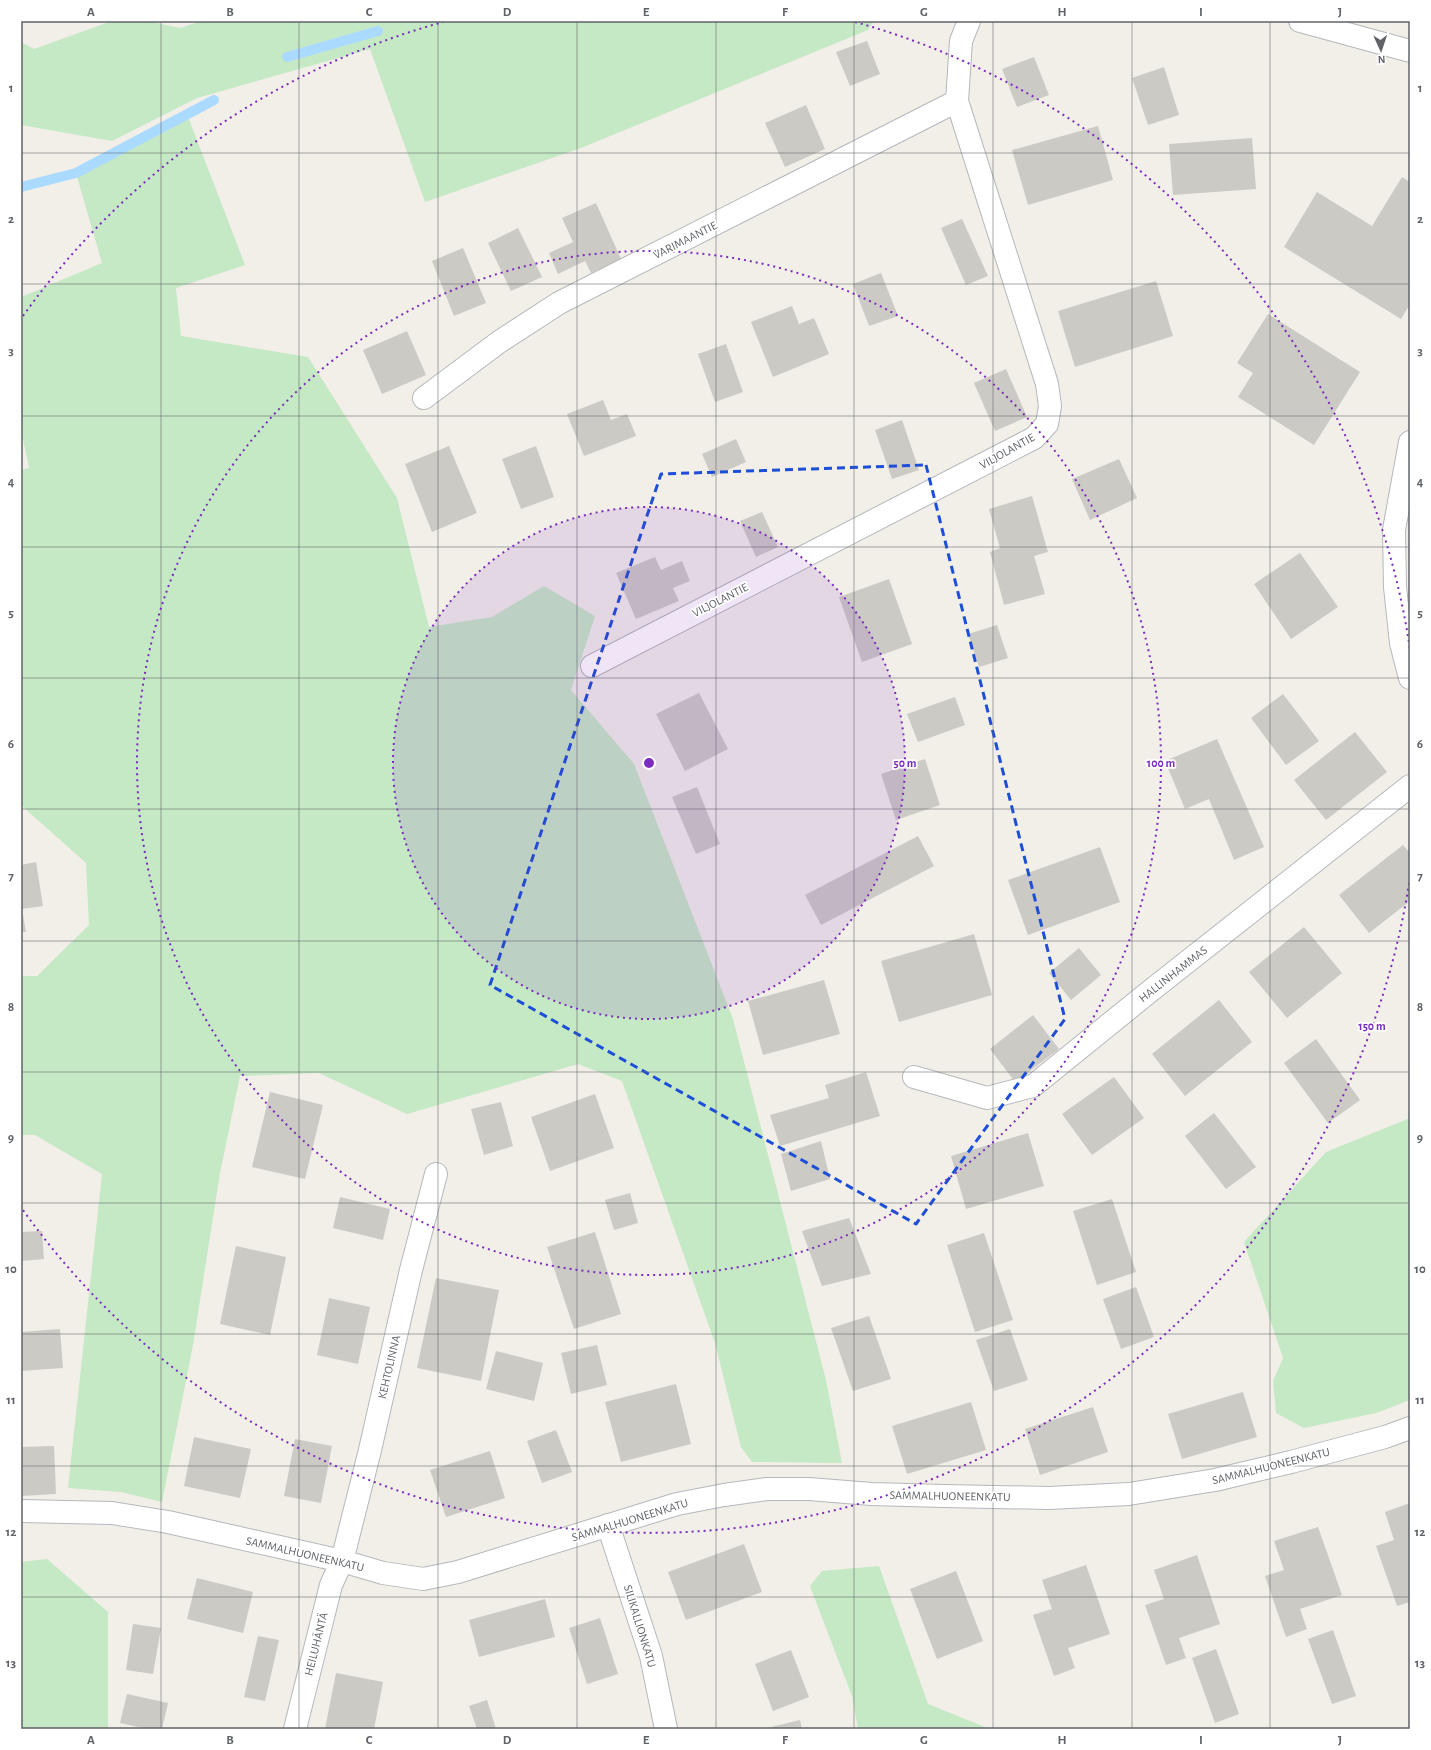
<svg xmlns="http://www.w3.org/2000/svg" width="1431" height="1750" viewBox="0 0 1431 1750" font-family="'Alegreya Sans',sans-serif">
  <style>
    .green { fill: #c5e8c5 }
    .lines { fill: none; stroke-linecap: round; stroke-linejoin: round }
    .stream { stroke: #aadaff; stroke-width: 10 }
    .building { fill: #cccac5 }
    .street-casing { stroke: #b5b8bc; stroke-width: 24 }
    .street { stroke: #fff; stroke-width: 22 }
    .marked { fill: none; stroke: #1d4ed8; stroke-width: 3; stroke-dasharray: 8 5; stroke-linejoin: round }
    .grid { fill: none; stroke: #5f6368; stroke-width: 1; stroke-opacity: 0.55 }
    .ring { fill: none; stroke: #7b2cbf; stroke-width: 2; stroke-dasharray: 2 4 }
    .labels { text-anchor: middle; stroke-width: 3.5; stroke-linejoin: round; paint-order: stroke }
    .street-label { font-size: 12px; fill: #5f6368; stroke: #fff }
    .centre { fill: #7b2cbf; stroke: #fff; stroke-width: 2 }
    .ring-label { font-size: 12px; text-anchor: middle; font-weight: bold; fill: #7b2cbf; stroke: #fff; stroke-width: 3.5; stroke-linejoin: round; paint-order: stroke }
    .neatline { fill: none; stroke: #5f6368; stroke-width: 1.5 }
    .grid-label { font-size: 13px; text-anchor: middle; font-weight: bold; fill: #5f6368 }
  </style>
  <rect width="100%" height="100%" fill="#f1efe8"/>
  <g class="green">
    <polygon points="112,21 148,21 180,28 201,21 874,21 868,30 581,148 425,202 370,49 197,98 112,141 21,125 21,42 34,49"/>
    <polygon points="187,114 245,265 176,288 181,336 308,357 397,498 429,627 492,617 544,586 595,616 571,690 634,764 733,1019 826,1380 842,1463 752,1462 741,1447 715,1343 622,1081 578,1064 407,1114 319,1073 240,1076 220,1173 193,1345 162,1502 121,1492 68,1488 102,1174 35,1135 21,1135 21,976 37,976 89,925 86,863 21,805 21,470 29,468 21,429 21,297 102,263 76,173"/>
    <polygon points="1410,1118 1410,1400 1376,1413 1304,1428 1276,1413 1273,1381 1283,1358 1244,1242 1326,1152"/>
    <polygon points="47,1559 108,1612 108,1729 21,1729 21,1562"/>
    <polygon points="879,1566 928,1704 990,1729 858,1729 852,1696 810,1586 822,1571"/>
  </g>
  <g class="lines">
    <g class="stream">
      <polyline points="287,57 378,31"/>
      <polyline points="21,187 76,173 214,100"/>
    </g>
  </g>
  <g class="building">
    <polygon points="867,41 880,74 850,86 836,52"/>
    <polygon points="1034,57 1049,95 1017,107 1002,69"/>
    <polygon points="1164,67 1179,115 1148,125 1132,78"/>
    <polygon points="806,105 825,149 785,167 765,123"/>
    <polygon points="1098,126 1113,180 1028,205 1012,150"/>
    <polygon points="1252,138 1256,189 1173,195 1169,144"/>
    <polygon points="1402,177 1410,182 1410,304 1401,319 1284,247 1317,192 1372,226"/>
    <polygon points="596,203 621,259 591,273 585,261 558,274 549,253 573,242 562,218"/>
    <polygon points="962,219 988,276 966,285 941,228"/>
    <polygon points="518,228 542,277 511,291 488,243"/>
    <polygon points="463,248 486,303 454,316 432,261"/>
    <polygon points="881,273 898,316 869,326 853,284"/>
    <polygon points="1156,281 1173,336 1075,367 1058,311"/>
    <polygon points="792,306 799,324 814,318 829,354 773,377 751,322"/>
    <polygon points="1268,314 1360,372 1314,445 1238,397 1253,373 1237,363"/>
    <polygon points="407,331 426,375 382,394 363,350"/>
    <polygon points="726,344 743,392 715,402 698,354"/>
    <polygon points="1006,369 1027,417 995,431 974,383"/>
    <polygon points="603,400 611,420 627,414 636,436 584,456 567,414"/>
    <polygon points="902,420 919,470 892,479 875,430"/>
    <polygon points="736,439 746,462 712,477 702,454"/>
    <polygon points="449,446 477,513 432,532 405,464"/>
    <polygon points="536,446 554,497 521,509 502,459"/>
    <polygon points="1119,459 1137,498 1090,520 1072,479"/>
    <polygon points="1032,496 1048,552 1034,556 1045,594 1004,605 990,552 1000,548 989,509"/>
    <polygon points="762,512 778,547 756,557 740,521"/>
    <polygon points="1300,553 1338,607 1291,639 1254,584"/>
    <polygon points="655,557 661,570 682,561 690,581 673,588 679,601 636,619 616,573"/>
    <polygon points="889,579 912,644 862,662 839,597"/>
    <polygon points="997,625 1008,658 979,667 968,634"/>
    <polygon points="699,693 728,749 685,771 656,714"/>
    <polygon points="1283,694 1319,741 1286,765 1251,718"/>
    <polygon points="955,697 965,725 918,742 907,714"/>
    <polygon points="1355,732 1387,772 1326,820 1294,780"/>
    <polygon points="1217,739 1264,847 1234,860 1209,799 1185,809 1165,761"/>
    <polygon points="925,759 940,805 896,820 881,774"/>
    <polygon points="697,787 720,844 696,854 672,797"/>
    <polygon points="918,836 934,866 821,925 805,895"/>
    <polygon points="1403,845 1410,853 1410,901 1369,933 1339,895"/>
    <polygon points="1100,847 1120,902 1028,935 1008,880"/>
    <polygon points="36,862 43,906 22,909 26,932 21,932 21,865"/>
    <polygon points="1304,927 1342,973 1287,1018 1249,972"/>
    <polygon points="974,934 992,995 899,1022 881,961"/>
    <polygon points="1079,948 1101,975 1071,1000 1049,973"/>
    <polygon points="824,980 840,1034 763,1055 748,1001"/>
    <polygon points="1219,1000 1252,1042 1185,1096 1152,1054"/>
    <polygon points="1033,1015 1059,1049 1015,1082 990,1049"/>
    <polygon points="1316,1039 1360,1100 1328,1123 1284,1063"/>
    <polygon points="866,1072 880,1116 780,1146 770,1115 829,1098 825,1085"/>
    <polygon points="1114,1077 1144,1118 1092,1155 1062,1114"/>
    <polygon points="270,1092 323,1105 305,1179 252,1167"/>
    <polygon points="595,1094 614,1148 550,1171 531,1117"/>
    <polygon points="501,1102 513,1146 484,1155 471,1109"/>
    <polygon points="1214,1113 1256,1167 1226,1189 1185,1136"/>
    <polygon points="1028,1133 1044,1186 966,1209 951,1156"/>
    <polygon points="821,1141 830,1179 791,1191 781,1154"/>
    <polygon points="630,1193 638,1223 614,1230 605,1200"/>
    <polygon points="340,1197 390,1209 383,1240 333,1228"/>
    <polygon points="1112,1199 1136,1272 1097,1285 1073,1211"/>
    <polygon points="849,1218 871,1274 822,1286 802,1231"/>
    <polygon points="42,1231 44,1259 21,1261 21,1232"/>
    <polygon points="595,1232 621,1314 574,1329 547,1247"/>
    <polygon points="984,1233 1013,1320 975,1332 947,1245"/>
    <polygon points="236,1246 286,1257 270,1335 220,1324"/>
    <polygon points="436,1278 499,1290 481,1381 417,1368"/>
    <polygon points="1136,1287 1154,1337 1121,1349 1103,1299"/>
    <polygon points="329,1298 370,1307 358,1364 317,1355"/>
    <polygon points="869,1316 891,1379 853,1391 831,1328"/>
    <polygon points="60,1329 63,1368 21,1371 21,1332"/>
    <polygon points="1010,1329 1028,1380 994,1391 976,1340"/>
    <polygon points="597,1345 607,1385 571,1394 561,1353"/>
    <polygon points="496,1351 543,1363 534,1401 486,1389"/>
    <polygon points="676,1384 691,1444 621,1462 605,1402"/>
    <polygon points="1243,1392 1257,1437 1182,1459 1168,1414"/>
    <polygon points="971,1402 986,1450 907,1474 892,1426"/>
    <polygon points="1093,1407 1108,1452 1040,1475 1025,1429"/>
    <polygon points="556,1430 572,1472 542,1483 527,1441"/>
    <polygon points="194,1437 251,1449 240,1498 184,1486"/>
    <polygon points="295,1439 332,1446 321,1503 284,1496"/>
    <polygon points="54,1446 56,1494 21,1496 21,1447"/>
    <polygon points="490,1451 505,1498 446,1517 430,1470"/>
    <polygon points="1410,1503 1410,1602 1397,1606 1376,1546 1394,1540 1385,1512"/>
    <polygon points="1318,1527 1342,1595 1300,1609 1307,1629 1286,1637 1265,1576 1284,1570 1274,1541"/>
    <polygon points="744,1544 762,1592 686,1620 668,1572"/>
    <polygon points="1197,1555 1220,1624 1179,1638 1186,1658 1166,1665 1145,1605 1164,1599 1154,1570"/>
    <polygon points="1086,1565 1110,1634 1068,1648 1075,1668 1054,1676 1033,1615 1052,1609 1042,1580"/>
    <polygon points="956,1571 983,1641 937,1659 910,1589"/>
    <polygon points="197,1578 253,1592 243,1633 187,1619"/>
    <polygon points="545,1599 555,1637 479,1657 469,1620"/>
    <polygon points="600,1618 618,1674 587,1684 569,1628"/>
    <polygon points="133,1624 161,1628 153,1674 126,1670"/>
    <polygon points="1333,1630 1356,1696 1332,1704 1308,1639"/>
    <polygon points="258,1636 279,1640 265,1701 244,1697"/>
    <polygon points="1216,1649 1239,1714 1215,1723 1192,1658"/>
    <polygon points="791,1650 809,1697 773,1711 755,1664"/>
    <polygon points="336,1673 383,1682 374,1729 325,1729"/>
    <polygon points="127,1694 168,1703 162,1729 147,1729 120,1723"/>
    <polygon points="487,1700 496,1729 477,1729 469,1706"/>
    <polygon points="800,1720 802,1729 767,1729 767,1728"/>
  </g>
  <g class="lines">
    <defs>
      <g id="street">
        <polyline points="1300,21 1410,51"/>
        <polyline points="424,398 499,342 559,303 957,101"/>
        <polyline points="1410,442 1394,530 1395,587 1401,643 1410,678"/>
        <polyline points="592,666 1034,438 1047,424 1050,406 1047,384 957,101 961,41 969,21"/>
        <polyline points="914,1077 987,1098 1033,1086 1149,992 1410,786"/>
        <polyline points="21,1511 112,1513 168,1522 342,1561 383,1573 423,1579 458,1572 677,1504 724,1495 767,1489 809,1489 871,1494 944,1496 1049,1498 1129,1494 1215,1480 1291,1462 1385,1437 1410,1428"/>
        <polyline points="608,1525 651,1656 666,1729"/>
        <polyline points="295,1729 331,1585 342,1561 370,1450 411,1270 436,1174"/>
      </g>
    </defs>
    <use href="#street" class="street-casing"/>
    <use href="#street" class="street"/>
  </g>
  <path class="marked" d="M926,465L1065,1019L916,1224L490,985L661,474Z"/>
  <path class="grid" d="M161,21V1729M299,21V1729M438,21V1729M577,21V1729M716,21V1729M854,21V1729M993,21V1729M1132,21V1729M1270,21V1729M21,153H1410M21,284H1410M21,416H1410M21,547H1410M21,678H1410M21,809H1410M21,941H1410M21,1072H1410M21,1203H1410M21,1334H1410M21,1466H1410M21,1597H1410"/>
  <circle cx="649" cy="763" r="256" fill="#7b2cbf" fill-opacity=".12"/>
  <g class="ring">
    <circle cx="649" cy="763" r="256"/>
    <circle cx="649" cy="763" r="512"/>
    <path d="M1410 877A769 769 0 0 1 23 1210M23 316A769 769 0 0 1 443 22M855 22A769 769 0 0 1 1410 649"/>
  </g>
  <g class="labels">
    <g class="street-label">
      <text transform="translate(685 240) rotate(-27)" y="4">VARIMAANTIE</text>
      <text transform="translate(1007 451) rotate(-29)" y="4">VILJOLANTIE</text>
      <text transform="translate(720 600) rotate(-27)" y="4">VILJOLANTIE</text>
      <text transform="translate(1173 974) rotate(-38)" y="4">HALLINHAMMAS</text>
      <text transform="translate(389 1367) rotate(-77)" y="4">KEHTOLINNA</text>
      <text transform="translate(1271 1466) rotate(-14)" y="4">SAMMALHUONEENKATU</text>
      <text transform="translate(950 1496) rotate(1)" y="4">SAMMALHUONEENKATU</text>
      <text transform="translate(630 1520) rotate(-17)" y="4">SAMMALHUONEENKATU</text>
      <text transform="translate(305 1554) rotate(13)" y="4">SAMMALHUONEENKATU</text>
      <text transform="translate(640 1626) rotate(73)" y="4">SILIKALLIONKATU</text>
      <text transform="translate(316 1644) rotate(-76)" y="4">HEILUHÄNTÄ</text>
    </g>
  </g>
  <circle cx="649" cy="763" r="6" class="centre"/>
  <g class="ring-label">
    <text x="905" y="767">50 m</text>
    <text x="1161" y="767">100 m</text>
    <text x="1372" y="1030">150 m</text>
  </g>
  <rect width="1431" height="1750" fill="none" stroke="#ffffff" stroke-width="44"/>
  <g transform="translate(1381 50) rotate(177)" stroke="#ffffff" stroke-width="3" paint-order="stroke">
  <path d="M0-3L7 15L0 10L-7 15Z" fill="#5f6368"/>
  <text y="-6" font-size="11" font-weight="bold" text-anchor="middle" fill="#5f6368">N</text>
  </g>
  <rect x="22" y="22" width="1387" height="1706" class="neatline"/>
  <g class="grid-label">
    <text x="91" y="16">A</text>
    <text x="230" y="16">B</text>
    <text x="369" y="16">C</text>
    <text x="507" y="16">D</text>
    <text x="646" y="16">E</text>
    <text x="785" y="16">F</text>
    <text x="924" y="16">G</text>
    <text x="1062" y="16">H</text>
    <text x="1201" y="16">I</text>
    <text x="1340" y="16">J</text>
    <text x="11" y="92">1</text>
    <text x="1420" y="92">1</text>
    <text x="11" y="223">2</text>
    <text x="1420" y="223">2</text>
    <text x="11" y="355">3</text>
    <text x="1420" y="355">3</text>
    <text x="11" y="486">4</text>
    <text x="1420" y="486">4</text>
    <text x="11" y="617">5</text>
    <text x="1420" y="617">5</text>
    <text x="11" y="748">6</text>
    <text x="1420" y="748">6</text>
    <text x="11" y="880">7</text>
    <text x="1420" y="880">7</text>
    <text x="11" y="1011">8</text>
    <text x="1420" y="1011">8</text>
    <text x="11" y="1142">9</text>
    <text x="1420" y="1142">9</text>
    <text x="11" y="1273">10</text>
    <text x="1420" y="1273">10</text>
    <text x="11" y="1404">11</text>
    <text x="1420" y="1404">11</text>
    <text x="11" y="1536">12</text>
    <text x="1420" y="1536">12</text>
    <text x="11" y="1667">13</text>
    <text x="1420" y="1667">13</text>
    <text x="91" y="1744">A</text>
    <text x="230" y="1744">B</text>
    <text x="369" y="1744">C</text>
    <text x="507" y="1744">D</text>
    <text x="646" y="1744">E</text>
    <text x="785" y="1744">F</text>
    <text x="924" y="1744">G</text>
    <text x="1062" y="1744">H</text>
    <text x="1201" y="1744">I</text>
    <text x="1340" y="1744">J</text>
  </g>
</svg>
